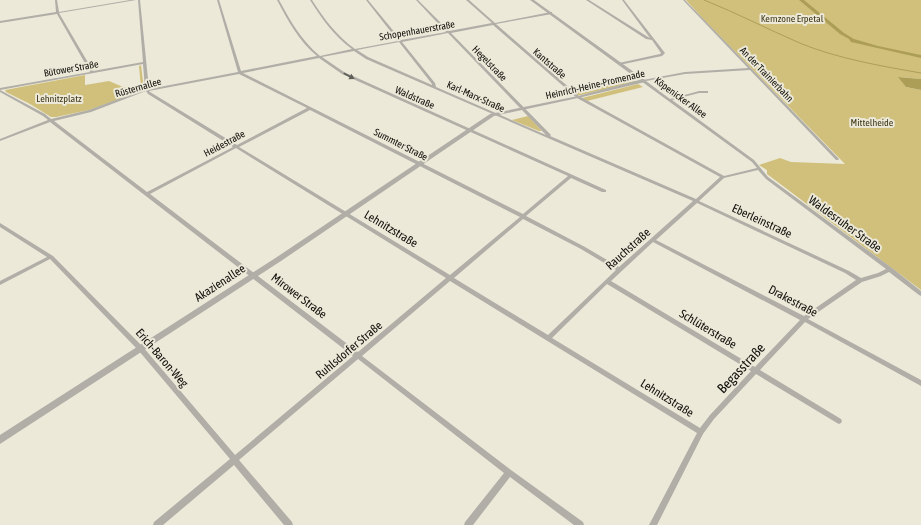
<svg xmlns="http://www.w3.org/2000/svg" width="921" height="525" viewBox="0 0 921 525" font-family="'Asap Condensed',sans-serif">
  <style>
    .green { fill: #d0c07b }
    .water { fill: #ad9e57 }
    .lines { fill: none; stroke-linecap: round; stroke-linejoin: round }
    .stream { stroke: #ad9e57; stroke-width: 1 }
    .minor { fill: #b0aea7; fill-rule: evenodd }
    .tertiary { fill: #b0aea7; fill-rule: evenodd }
    .oneway { fill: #605e58 }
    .labels { text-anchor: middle; stroke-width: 4; stroke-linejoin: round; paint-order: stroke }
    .far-park-label { font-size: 10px; fill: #3f3818; stroke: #ece9d9 }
    .far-street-label { font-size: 10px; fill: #100f0a; stroke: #ece9d9 }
    .street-label { font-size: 12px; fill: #100f0a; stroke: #ece9d9 }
    .near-street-label { font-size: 14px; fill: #100f0a; stroke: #ece9d9 }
  </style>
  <rect width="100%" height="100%" fill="#ece9d9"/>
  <g class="green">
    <polygon points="686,0 921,0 921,79 899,77 906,87 921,90 921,290 767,174 767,170 759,165 780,158 791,162 845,164 705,21"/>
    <polygon points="141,65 144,90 89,110 56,117 51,117 30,104 6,92 5,90 85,75 85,85 109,81 123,87 141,88 139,66"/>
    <polygon points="631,79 636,82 581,95 577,95 574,92"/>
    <polygon points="638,84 643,87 587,101 582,98"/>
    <polygon points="528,116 542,131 539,131 512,120"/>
  </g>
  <g class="water">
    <polygon points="799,0 804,0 844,33 854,39 878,46 921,55 921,58 851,42 849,39 840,34"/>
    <polygon points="898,77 921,79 921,90 906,87"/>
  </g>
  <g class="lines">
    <path class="stream" d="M704,0C737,13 769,30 802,44C840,59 881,66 921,73"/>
    <g class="minor">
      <path d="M55,0H57L59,12L130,0H136L59,13L93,71L143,62L138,0H140L149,89L238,72L217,0H219L241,71L317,56C299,41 288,21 277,0H279C291,22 301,40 320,56L352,49C334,36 322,19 310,0H312C324,19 337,36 355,49L398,41L366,0H368L401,40L446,32L416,0H418L449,31L492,23L466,0H469L495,23L551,12H552V14L496,24L579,96L724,176L757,168L752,162L641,81L643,80L685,72L748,68L683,0H685L839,159L838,160H836L750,70L685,74L646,81L670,99L699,91H708V93H699L672,100L754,160L768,177L892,268L921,291V296L919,295L889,272L881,276L862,282L808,319L921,380V386L805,322L760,370L841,419L842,421L841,423L839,424L837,423L756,374L714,419L703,434L657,525H649L697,433L450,281L362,356L511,470L583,522L584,525H574L510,477L473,525H464L465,522L504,473L358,359L239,460L292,522L293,525H284L234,465L163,525H153L154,522L230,459L139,351L50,259L0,285V281L47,257L0,227V223L53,256L143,347L235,455L353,356L50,122L0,141V139L48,120L43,116L0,92V88L90,72L57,14L0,23V21L56,12ZM493,25L577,98L720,177L696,199L550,136L551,135L550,134L451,33ZM448,33L546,135L436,87L435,83L402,42ZM399,42L432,84V85L368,57L357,50ZM354,51L366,59L693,201L619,267L585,247L526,216L571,178L602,192H606V190L344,72L322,57ZM319,58L342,74L568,176L523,214L243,73ZM143,64L145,89L89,110L51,119L45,114L0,90ZM239,74L307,108L237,145L150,92L149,91ZM146,91L148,94L233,147L147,192L54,121L91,112ZM310,110L520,217L450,275L239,147ZM236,148L446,278L358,352L150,194ZM758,170L766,179L886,269L878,273L861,278L849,271L699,201L724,178ZM697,203L845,273L856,280L804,316L656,240ZM523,219L581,249L616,270L548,335L454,278ZM653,242L800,320L755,367L611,281ZM607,284L751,371L710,415L700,428L552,338Z"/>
      <polygon points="586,0 589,0 648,37 650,38 622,0 624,0 665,53 662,56 619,65 619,63 660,54 661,53 652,40 646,39"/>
    </g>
    <polygon class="tertiary" points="530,0 534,0 645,80 645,82 578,98 494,116 281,261 0,444 0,435 277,257 490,114 578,96 639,80"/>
  </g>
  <defs><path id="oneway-solid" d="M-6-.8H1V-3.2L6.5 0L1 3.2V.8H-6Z"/></defs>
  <use class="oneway" href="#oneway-solid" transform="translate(349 76) rotate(28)"/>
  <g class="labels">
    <g class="far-park-label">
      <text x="792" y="22">Kernzone Erpetal</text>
      <text x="59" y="102">Lehnitzplatz</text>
      <text x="872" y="126">Mittelheide</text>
    </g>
    <g class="far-street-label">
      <text transform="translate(417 30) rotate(-10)" y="4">Schopenhauerstraße</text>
      <text transform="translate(490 63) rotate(46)" y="4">Hegelstraße</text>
      <text transform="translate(550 63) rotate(41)" y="4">Kantstraße</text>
      <text transform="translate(71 68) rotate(-10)" y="4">Bütower Straße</text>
      <text transform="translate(767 74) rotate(46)" y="4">An der Trainierbahn</text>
      <text transform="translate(595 84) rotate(-13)" y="4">Heinrich-Heine-Promenade</text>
      <text transform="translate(138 87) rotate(-16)" y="4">Rüsternallee</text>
      <text transform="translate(476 96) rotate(24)" y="4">Karl-Marx-Straße</text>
      <text transform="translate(415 97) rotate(24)" y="4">Waldstraße</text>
      <text transform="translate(681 97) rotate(36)" y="4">Köpenicker Allee</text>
      <text transform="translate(224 143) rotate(-28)" y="4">Heidestraße</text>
      <text transform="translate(401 144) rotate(27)" y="4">Summter Straße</text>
    </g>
    <g class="street-label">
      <text transform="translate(762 221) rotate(25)" y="4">Eberleinstraße</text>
      <text transform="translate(845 224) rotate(36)" y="4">Waldesruher Straße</text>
      <text transform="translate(391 229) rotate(31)" y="4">Lehnitzstraße</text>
      <text transform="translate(628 249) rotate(-42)" y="4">Rauchstraße</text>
      <text transform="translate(220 283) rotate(-33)" y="4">Akazienallee</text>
      <text transform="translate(299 296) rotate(37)" y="4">Mirower Straße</text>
      <text transform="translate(793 301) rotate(28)" y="4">Drakestraße</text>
      <text transform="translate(708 329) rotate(31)" y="4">Schlüterstraße</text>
      <text transform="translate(349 350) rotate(-40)" y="4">Ruhlsdorfer Straße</text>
      <text transform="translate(162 358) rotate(49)" y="4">Erich-Baron-Weg</text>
      <text transform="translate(667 398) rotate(32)" y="4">Lehnitzstraße</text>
    </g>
    <g class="near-street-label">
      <text transform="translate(741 368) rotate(-47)" y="5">Begasstraße</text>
    </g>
  </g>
</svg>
